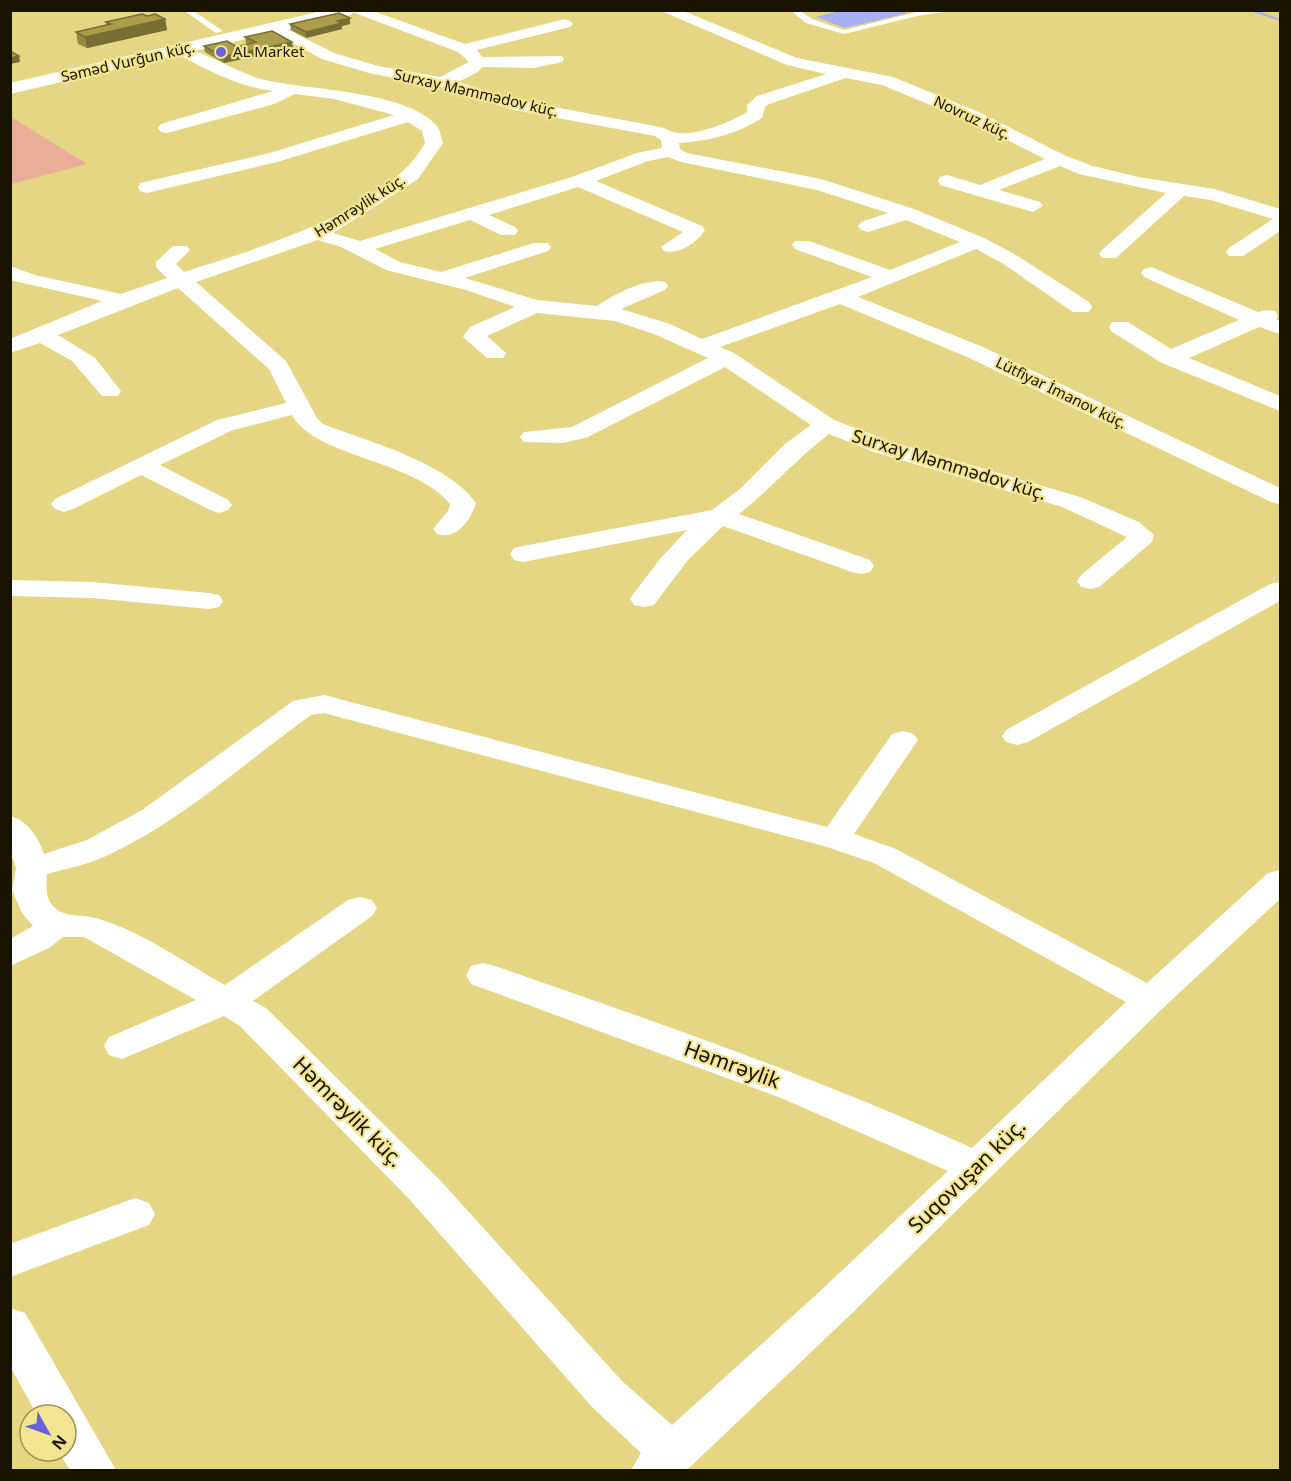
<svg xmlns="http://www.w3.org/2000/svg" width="1291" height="1481" viewBox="0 0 1291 1481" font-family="'Noto Sans',sans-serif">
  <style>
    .green { fill: #e9ad98 }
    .water { fill: #a8aff5 }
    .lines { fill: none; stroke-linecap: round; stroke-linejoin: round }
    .stream { fill: #a8aff5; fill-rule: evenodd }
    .service { fill: #fff; fill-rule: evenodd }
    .minor { fill: #fff; fill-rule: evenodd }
    .secondary { fill: #fff; fill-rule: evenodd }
    .wall { fill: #948740 }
    .shaded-wall { fill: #786e34 }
    .building { fill: #ac9d4a; stroke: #786e34; stroke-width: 1.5 }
    .poi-dot { fill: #6563dc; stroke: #f2e490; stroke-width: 2 }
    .labels { text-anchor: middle; stroke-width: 4.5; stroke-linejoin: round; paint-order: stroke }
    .far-poi-label { font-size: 15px; fill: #191400; stroke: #f2e490; text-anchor: start }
    .far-street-label { font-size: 15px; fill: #191400; stroke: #f2e490 }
    .street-label { font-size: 18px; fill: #191400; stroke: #f2e490 }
    .near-street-label { font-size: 21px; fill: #191400; stroke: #f2e490 }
  </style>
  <rect width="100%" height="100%" fill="#e5d683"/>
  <polygon class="green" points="10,117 11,117 87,164 11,184"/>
  <polygon class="water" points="843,10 901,10 907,13 845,28 816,17"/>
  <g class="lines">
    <polygon class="stream" points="1247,10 1255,10 1280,19 1280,21"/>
    <g class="service">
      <polygon points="183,10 192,10 223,31 216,33"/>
      <polygon points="790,10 799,10 812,19 844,30 917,12 956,10 917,16 844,34 806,23"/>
    </g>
    <g class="minor">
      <path d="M347,10H370L465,44L565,19L570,21L573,24L570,27L477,50L482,57L562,56L564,59L562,62L534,68L482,67L478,72L458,82L517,100L660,127C665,128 669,131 673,132C693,138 731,122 747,112V105L757,96L826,74L787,65L659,10H681L797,58L893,77L981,113L1066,156L1093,166L1138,177L1214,189L1280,209V231L1243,256H1229L1226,252L1229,248L1273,219L1211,200L1184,196L1116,258H1102L1099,254L1102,250L1166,193L1079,174L1060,166L999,190L1040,202L1043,206L1033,212L940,185L938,181L940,177L947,175L980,185L1045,159L969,121L882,85L846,78L769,104L765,107L762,118C737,134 709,141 679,143L680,149L687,153L821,179L914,209L984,238L1016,255L1089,302L1092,307L1089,312H1073L1002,263L976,249L858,297L983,347L1280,488V504L1271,502L967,357L840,304L720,347L734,353L834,420L892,442L1080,497L1139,522L1154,535L1152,542L1099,587L1090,589L1081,587L1077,581L1081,575L1127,537L1062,507L874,452L829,434C796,459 771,489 739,514L870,560L874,566L870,572L861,574L852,572L723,526L688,560L654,605L644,607L634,605L630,599L634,593L660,559L687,530L523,562L514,560L510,554L514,548L523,546L712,510L740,489L785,444L811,425L725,367L588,437L563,443L524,442L520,437L524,432L572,427L708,358L654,334L615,321L537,313L487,336L506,353L503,358H487L463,337L470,327L515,307L466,290L386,270L341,247L318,240L196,282L286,361L317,418L323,424C369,442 447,462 476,503C470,521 457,540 437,534L433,529L448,511L450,504C415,460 314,457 292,415L233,430L160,465L228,500L232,505L228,510L219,513L210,510L141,475L73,509L64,512L55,509L51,504L55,499L217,420L286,403L269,369L178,288L58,335L95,358L121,391L118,396H102L72,361L40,343L10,353V339L102,301L10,280V266L35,275L121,294L167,278L156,267V262L173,246H187L190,250L176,264L184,272C255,249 388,211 425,143L422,131L408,122L277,162L147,193L140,191L138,187L140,183L266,154L394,115L334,99L295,94L274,104L167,133L161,132L158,128L161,124L273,91C238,87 206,69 175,53L173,50L175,47C189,43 244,76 265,80C308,90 408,91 437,126C440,130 441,137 443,143L418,179L333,233L360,241L572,177L637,153L662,148L661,140L655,136L514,110L445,88L369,73L322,59L265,28L273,23L279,25L334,53L378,66L440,77L469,62L458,52ZM668,157L681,162L817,190L888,213L861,222L858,226L861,230L868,232L906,220L960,242L890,270L809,241H795L792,245L795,249L872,277L702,339L670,324L621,309L665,290L668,286L665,282C646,277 613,295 597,306L537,300L465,278L548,251L551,247L548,243H534L441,272L400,262L375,249L470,220L501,235H515L518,231L515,227L489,215L578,187L683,232L661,247L664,251C679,255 697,243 705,230L702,226L596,181L648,161Z"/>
      <polygon points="1151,267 1258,312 1267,310 1275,311 1278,316 1276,319 1280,321 1280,334 1259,327 1189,358 1280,396 1280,411 1162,363 1112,332 1109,327 1112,322 1128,322 1171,349 1239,320 1144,277 1141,273 1144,269"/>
      <polygon points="10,580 92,582 209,593 219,595 223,601 219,607 209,609 92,598 10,596"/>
      <polygon points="1280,582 1280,601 1028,742 1017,745 1006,742 1002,736 1006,730 1270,584"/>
      <path d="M324,695L827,827L892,734L903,731L914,734L918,740L854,834L896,849L1147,983L1268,873L1280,870V899L1162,1009L847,1318L689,1468L684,1470H631L641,1453L592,1407L410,1200L240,1026L224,1016L122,1059L109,1055L104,1046L109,1037L196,1000L84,937H63L49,948L10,966V939L33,926L22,913L12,890L16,868L10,850V816C27,820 39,838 44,854L87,840L142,810L293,701ZM324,713L824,846L874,863L1126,1002L972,1148C817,1077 656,1022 495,966L483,963L471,966L466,975L471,984L781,1098L948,1171L817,1294L672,1425L622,1381L438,1178L266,1008L253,1001L372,916L377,908L372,900L360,897L348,900L225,985C185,963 143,932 99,919C85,914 66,918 55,908C45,899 46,886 47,874C66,869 86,865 104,857C181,822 244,763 311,715Z"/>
      <polygon points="135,1198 149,1203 155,1214 149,1225 10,1277 10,1244"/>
      <polygon points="10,1308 25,1313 116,1470 70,1470 58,1451 66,1451 66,1415 37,1415 10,1366"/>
    </g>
    <polygon class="secondary" points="326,10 358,10 350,15 10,94 10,83"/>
  </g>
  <g class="wall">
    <polygon points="147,16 165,19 167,30 87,48 78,44 76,32 106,25 106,22"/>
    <polygon points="290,24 350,24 342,26 342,29 306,38 291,30"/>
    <polygon points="245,37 293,48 224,63 205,52 204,46 237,47 248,44 246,43"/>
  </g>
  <g class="shaded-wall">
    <polygon points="350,18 350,24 342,26 342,29 306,38 306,32 337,21"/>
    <polygon points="165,19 167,30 87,48 85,37"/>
    <polygon points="292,42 293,48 224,63 223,57"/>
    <polygon points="19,56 20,62 10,64 10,58"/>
  </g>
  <g class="building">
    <polygon points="339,13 350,18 337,21 342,23 306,32 290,24"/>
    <polygon points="142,14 147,16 155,14 165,19 85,37 76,32 111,24 106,22"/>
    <polygon points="272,31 292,42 223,57 204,46 227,41 237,47 256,42 245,37"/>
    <polygon points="10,51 19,56 10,58"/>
  </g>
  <circle class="poi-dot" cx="221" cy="52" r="6"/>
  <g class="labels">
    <g class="far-poi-label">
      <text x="233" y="57">AL Market</text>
    </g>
    <g class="far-street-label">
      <text transform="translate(128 62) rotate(-13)" y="5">Səməd Vurğun küç.</text>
      <text transform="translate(476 93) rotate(13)" y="5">Surxay Məmmədov küç.</text>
      <text transform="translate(972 118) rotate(25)" y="5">Novruz küç.</text>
      <text transform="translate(360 206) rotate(-32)" y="5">Həmrəylik küç.</text>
      <text transform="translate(1061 393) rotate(26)" y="5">Lütfiyar İmanov küç.</text>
    </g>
    <g class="street-label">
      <text transform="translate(949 465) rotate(17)" y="6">Surxay Məmmədov küç.</text>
    </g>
    <g class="near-street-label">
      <text transform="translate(732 1065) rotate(20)" y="7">Həmrəylik</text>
      <text transform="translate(348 1112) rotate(45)" y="7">Həmrəylik küç.</text>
      <text transform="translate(967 1176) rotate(-44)" y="7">Suqovuşan küç.</text>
    </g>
  </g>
  <rect width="1291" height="1481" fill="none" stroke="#191400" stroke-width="24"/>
  <g transform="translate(48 1433) rotate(130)"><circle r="28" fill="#f2e490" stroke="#9b9156" stroke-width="1.5"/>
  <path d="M0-4.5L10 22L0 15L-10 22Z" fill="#6563dc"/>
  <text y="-9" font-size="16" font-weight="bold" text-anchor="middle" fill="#191400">N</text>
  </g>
</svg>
